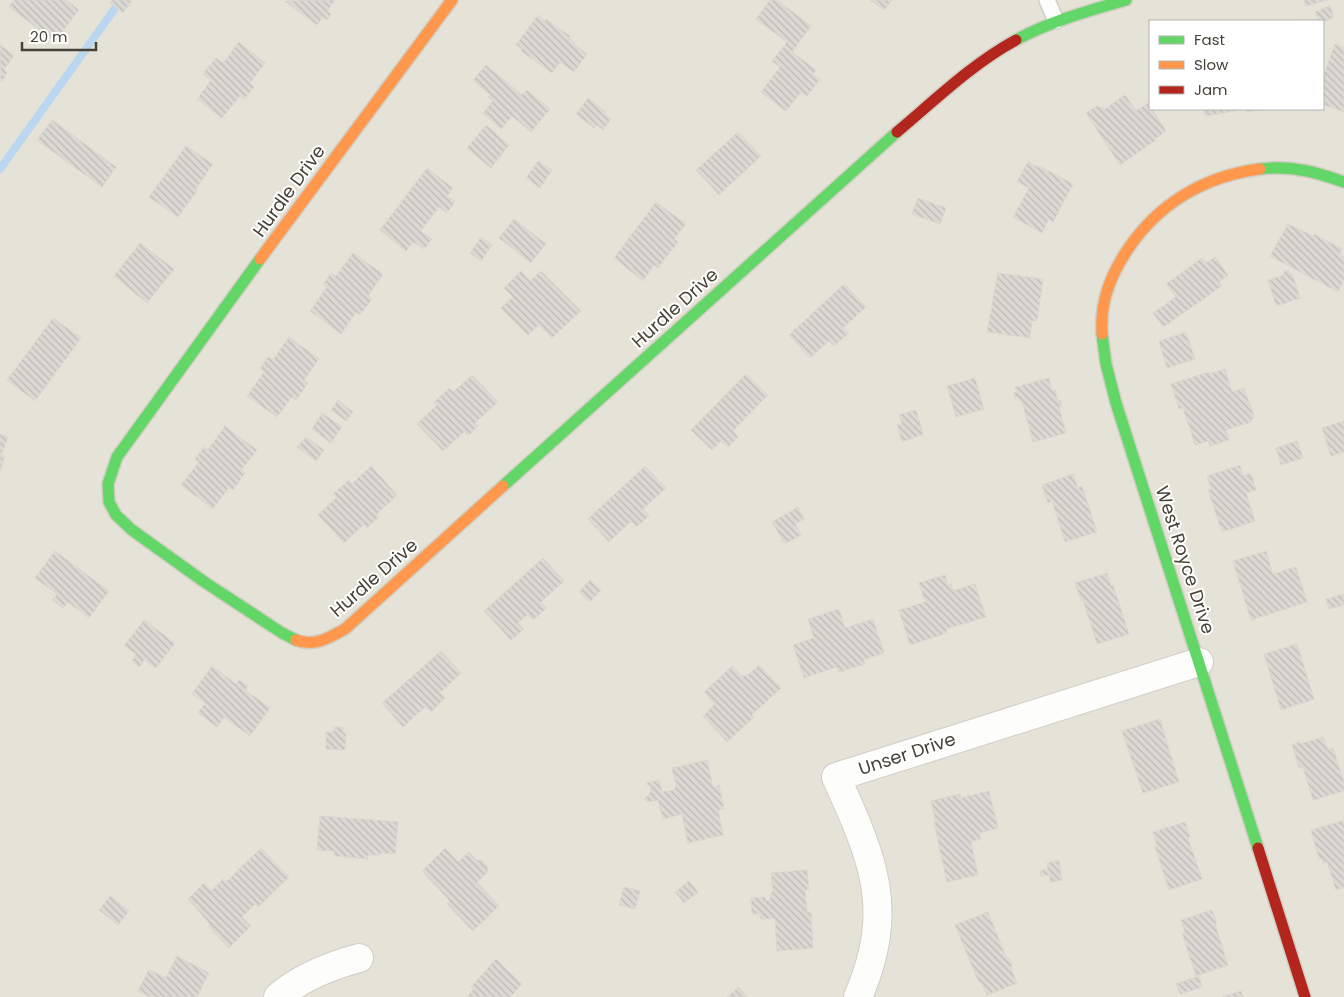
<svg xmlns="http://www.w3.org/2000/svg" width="1344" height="997" viewBox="0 0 1344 997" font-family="Poppins,sans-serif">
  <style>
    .residential { fill: #e5e2d7; fill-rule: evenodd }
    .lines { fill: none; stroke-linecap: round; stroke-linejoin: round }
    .stream { stroke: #bad6f0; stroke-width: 8 }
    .building { fill: url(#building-back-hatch); stroke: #d9d7d0 }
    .lane-casing { stroke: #cfcec8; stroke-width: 18 }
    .street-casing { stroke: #cfcec8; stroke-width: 30 }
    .fast-casing { stroke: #d1cec1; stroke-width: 14 }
    .slow-casing { stroke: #d1cec1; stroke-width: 14 }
    .jam-casing { stroke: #d1cec1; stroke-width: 14 }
    .lane { stroke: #fdfdfc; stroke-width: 15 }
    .street { stroke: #fdfdfc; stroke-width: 28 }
    .fast { stroke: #63d668; stroke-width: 11 }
    .slow { stroke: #ff974d; stroke-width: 11 }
    .jam { stroke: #b3261e; stroke-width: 11 }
    .labels { text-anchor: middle; stroke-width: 4; stroke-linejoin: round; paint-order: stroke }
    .street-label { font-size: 18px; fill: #474236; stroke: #fff }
  </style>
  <defs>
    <pattern id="building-back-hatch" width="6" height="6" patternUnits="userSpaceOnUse" patternTransform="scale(1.25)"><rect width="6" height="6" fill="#dbd9d3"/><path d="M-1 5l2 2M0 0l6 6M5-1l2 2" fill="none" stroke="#bdbbb6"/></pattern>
  </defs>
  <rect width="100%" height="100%" fill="#f1f0ea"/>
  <path class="residential" d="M0,0H1344V997H0ZM1150,21H1323V109H1150Z"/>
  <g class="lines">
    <polyline class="stream" points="0,169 121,0"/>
  </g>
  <g class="building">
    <polygon points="14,0 66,0 79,10 55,41 9,7"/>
    <polygon points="112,0 132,0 123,13 110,3"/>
    <polygon points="335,0 327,11 331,14 327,20 323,17 317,25 285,1"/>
    <polygon points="770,0 777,0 811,26 792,52 816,70 813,74 820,79 807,96 801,92 786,111 761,92 780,67 772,61 787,42 756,19"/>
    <polygon points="870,0 892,0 884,10"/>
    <polygon points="1304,0 1328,0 1306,6"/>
    <polygon points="1330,6 1334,17 1323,22 1300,21 1300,20 1319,21 1315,12"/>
    <polygon points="538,15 545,21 546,19 570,36 569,38 575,43 574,44 587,54 574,72 560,62 552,73 521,51 522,49 516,45"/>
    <polygon points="239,42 265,63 250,83 254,87 244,99 240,96 222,118 197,99 211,80 203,74 216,58 223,63"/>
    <polygon points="1335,44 1344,48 1344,112 1324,105 1325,102 1323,101 1323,77"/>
    <polygon points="0,45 14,55 4,70 7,73 1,82"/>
    <polygon points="486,65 522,95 527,90 550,109 531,132 512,116 501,129 483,113 493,101 488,97 490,95 473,80"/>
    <polygon points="1125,95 1136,111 1148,103 1166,131 1155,139 1156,140 1120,165 1086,113 1097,106 1105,109"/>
    <polygon points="588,98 606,112 604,114 611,119 603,130 597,125 594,128 576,114"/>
    <polygon points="1203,109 1265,109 1247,112 1246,109 1205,116"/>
    <polygon points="52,120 116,167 102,187 37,140"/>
    <polygon points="486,125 509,145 491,168 467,148"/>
    <polygon points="738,132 761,156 719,195 696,170"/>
    <polygon points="186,146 213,164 195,190 197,191 178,217 149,197"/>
    <polygon points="538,161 552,170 540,188 526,178"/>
    <polygon points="1028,162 1040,168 1041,167 1073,184 1053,222 1049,219 1042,233 1013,217 1029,188 1017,182"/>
    <polygon points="427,168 453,188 447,196 455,202 447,213 439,207 421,231 432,239 424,249 413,242 406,251 380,230"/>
    <polygon points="918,198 946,208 940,224 912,214"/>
    <polygon points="656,202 686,224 674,239 678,242 658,268 654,265 643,281 614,258"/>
    <polygon points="514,219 546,244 531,263 499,238"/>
    <polygon points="1288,224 1313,236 1314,234 1342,249 1339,255 1344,257 1344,280 1338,292 1270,256"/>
    <polygon points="481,237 492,245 481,261 470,253"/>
    <polygon points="140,243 174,269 147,303 114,276"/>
    <polygon points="353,253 383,274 368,296 372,299 360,315 356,312 341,334 310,311 327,287 323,284 331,273 336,276"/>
    <polygon points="1215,257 1228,275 1219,282 1222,286 1163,327 1153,313 1176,297 1166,284 1202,258 1206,263"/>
    <polygon points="1288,270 1289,274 1292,273 1300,298 1276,306 1268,280 1284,275 1284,271"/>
    <polygon points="521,271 530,281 541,271 581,311 552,338 539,325 528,335 501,308 513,297 504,288"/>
    <polygon points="998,273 1043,279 1037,321 1032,321 1030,338 987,332"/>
    <polygon points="844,284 866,307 843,328 849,333 834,346 829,341 810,358 789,335"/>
    <polygon points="53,318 81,338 35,401 7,380"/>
    <polygon points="1186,332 1195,359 1167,368 1159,341"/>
    <polygon points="289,337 319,359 304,380 308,383 296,400 292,397 277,417 247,396 264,372 260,369 268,357 273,360"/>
    <polygon points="1225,369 1232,392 1244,388 1254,416 1251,422 1226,430 1229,440 1210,446 1208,441 1195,445 1183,408 1179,409 1171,384 1209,372 1209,374"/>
    <polygon points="746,374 768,395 733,431 738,437 728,447 721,441 712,450 691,430"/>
    <polygon points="472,375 498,402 475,423 478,426 468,436 465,431 443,451 417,424 437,405 434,402 449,388 453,392"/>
    <polygon points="975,378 984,409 956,417 947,386"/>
    <polygon points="1049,378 1052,391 1055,390 1058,401 1061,400 1062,406 1059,407 1066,433 1033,442 1022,401 1020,401 1018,397 1015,398 1014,393 1017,392 1015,387"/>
    <polygon points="338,400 353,412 346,421 331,410"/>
    <polygon points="916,410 923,434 902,442 897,425 902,424 899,415"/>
    <polygon points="322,413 342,427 331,443 312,429"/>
    <polygon points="1344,421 1344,452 1331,456 1322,428"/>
    <polygon points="225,426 257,450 241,470 245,473 233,490 229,487 213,509 181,485 199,462 195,459 204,447 208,450"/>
    <polygon points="0,434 8,437 1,456 5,457 0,471"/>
    <polygon points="306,437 324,450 316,461 297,447"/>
    <polygon points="1297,441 1303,458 1281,465 1276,448"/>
    <polygon points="1240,465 1243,476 1251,473 1256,490 1246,493 1255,521 1222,532 1208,490 1211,489 1207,476"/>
    <polygon points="371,466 397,495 376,515 379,517 367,528 364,524 344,543 318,515 337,497 333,494 349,480 352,484"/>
    <polygon points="645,466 666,488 643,509 649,516 636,527 631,521 609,542 588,519"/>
    <polygon points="1073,474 1078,488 1082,486 1097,532 1065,542 1052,501 1048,503 1042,485"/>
    <polygon points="798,507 804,519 795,524 801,535 785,544 772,522"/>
    <polygon points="55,551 109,591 89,618 68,602 63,608 52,600 57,594 35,578"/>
    <polygon points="1266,551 1273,574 1296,567 1307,602 1251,620 1233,561"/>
    <polygon points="543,558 564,581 541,602 547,608 533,620 528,614 518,623 524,629 511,640 484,611"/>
    <polygon points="1107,573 1111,586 1113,585 1129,634 1097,644 1083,600 1081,601 1075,583"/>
    <polygon points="945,575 948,585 951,584 952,589 956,590 975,584 986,617 946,629 947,633 910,645 899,610 925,602 919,583"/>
    <polygon points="590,580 601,590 590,602 579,592"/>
    <polygon points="1344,594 1344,605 1329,609 1326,599"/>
    <polygon points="839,609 845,628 873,619 884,653 863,660 865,664 839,672 837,667 804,678 793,645 814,638 808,619"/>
    <polygon points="144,620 175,643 156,668 144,660 139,667 132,661 136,654 124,646"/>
    <polygon points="1297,644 1314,699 1281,710 1264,654"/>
    <polygon points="441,651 461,673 440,693 445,698 431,712 425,707 403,727 382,703"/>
    <polygon points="759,665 781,688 752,715 754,717 727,742 703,716 715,704 704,692 732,666 742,676 748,675"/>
    <polygon points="212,666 236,684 239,680 248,686 245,690 270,708 250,736 224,717 217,727 198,713 205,703 192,694"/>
    <polygon points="1160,719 1179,782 1143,793 1122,731"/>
    <polygon points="334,727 343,727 343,733 346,733 345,750 326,749 326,732 334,732"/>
    <polygon points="1323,737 1328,750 1333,748 1344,782 1344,791 1313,800 1303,767 1299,768 1292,745 1299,742 1300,744"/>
    <polygon points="707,760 713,787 719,785 724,809 718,810 723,835 688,843 682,814 663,819 658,800 648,802 644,799 648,796 651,791 650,785 647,785 647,783 659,780 662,792 675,790 676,784 672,768"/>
    <polygon points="989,791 998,828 979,833 981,839 971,842 978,875 947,882 934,823 936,823 931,801 960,794 961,798"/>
    <polygon points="320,816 398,822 395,854 380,853 380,855 368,855 368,859 334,856 335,851 317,850"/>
    <polygon points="1344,820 1344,887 1336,890 1327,862 1323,863 1322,858 1319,859 1311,830"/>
    <polygon points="1185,822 1190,837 1188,838 1202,879 1169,890 1155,847 1157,846 1153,832"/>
    <polygon points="261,848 289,877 258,907 255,904 242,917 251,926 229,948 208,926 210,924 188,899 204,883 211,891 223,879 226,882"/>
    <polygon points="445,848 458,862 469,852 477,860 482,861 487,866 488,872 477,882 499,906 473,931 447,904 450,901 422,871"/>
    <polygon points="1059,861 1062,880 1051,882 1049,875 1041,876 1040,871 1048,869 1047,863"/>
    <polygon points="807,870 809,889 805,890 807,912 811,912 813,948 777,951 775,918 761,919 760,914 752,914 751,898 765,897 766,901 770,900 770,895 773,891 771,873"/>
    <polygon points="689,881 698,892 684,903 675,892"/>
    <polygon points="624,887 640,891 635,909 619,905"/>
    <polygon points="110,896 129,911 118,925 99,910"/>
    <polygon points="1212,910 1217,923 1215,924 1228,965 1196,976 1182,933 1185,932 1181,920"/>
    <polygon points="988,912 1006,957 1010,959 1012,965 1011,969 1017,983 987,995 981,982 979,983 955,925"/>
    <polygon points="177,956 209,973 197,997 150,997 138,991 149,970 166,978"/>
    <polygon points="496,959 522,984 510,997 467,997 474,989 471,987"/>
    <polygon points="1199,976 1202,987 1180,994 1176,984"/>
    <polygon points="739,987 747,997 727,997"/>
    <polygon points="1241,991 1243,997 1222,997"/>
  </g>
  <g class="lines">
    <defs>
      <polyline id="lane" points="1047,0 1056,21"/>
      <g id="street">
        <path d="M278,997C301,977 330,966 359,958"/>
        <path d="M858,997C896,909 873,859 836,777L1199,662"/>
      </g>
      <g id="fast">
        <path d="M1016,40C1051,21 1088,11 1126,0"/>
        <path d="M1260,169C1290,165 1316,172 1344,182"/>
        <polyline points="260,259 117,457 108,484 109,502 116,515 132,530 203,581 282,633 296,640"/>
        <polyline points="1102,334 1106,364 1116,403 1258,848"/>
        <polyline points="503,486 897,132"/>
      </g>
      <g id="slow">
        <polyline points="260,259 452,0"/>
        <path d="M1102,334C1100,302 1110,276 1128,249C1159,203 1205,176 1260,169"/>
        <path d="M296,640C314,647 329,638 345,629L503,486"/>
      </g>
      <g id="jam">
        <path d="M897,132C934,101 973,63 1016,40"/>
        <polyline points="1258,848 1305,997"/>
      </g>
    </defs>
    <use href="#lane" class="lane-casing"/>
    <use href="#street" class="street-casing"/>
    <use href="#fast" class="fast-casing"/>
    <use href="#slow" class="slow-casing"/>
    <use href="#jam" class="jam-casing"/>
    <use href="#lane" class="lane"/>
    <use href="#street" class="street"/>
    <use href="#fast" class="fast"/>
    <use href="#slow" class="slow"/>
    <use href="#jam" class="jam"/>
  </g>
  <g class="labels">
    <g class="street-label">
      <text transform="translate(289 191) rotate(-54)" y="6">Hurdle Drive</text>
      <text transform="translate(675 308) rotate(-42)" y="6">Hurdle Drive</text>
      <text transform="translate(1185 560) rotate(72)" y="6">West Royce Drive</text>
      <text transform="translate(374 578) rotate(-41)" y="6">Hurdle Drive</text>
      <text transform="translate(907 754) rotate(-18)" y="6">Unser Drive</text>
    </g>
  </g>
  <rect x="1149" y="20" width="175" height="90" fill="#ffffff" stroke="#b5b3af"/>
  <rect x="1159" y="36" width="25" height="8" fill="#63d668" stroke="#b5b3af"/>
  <text x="1194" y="45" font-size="15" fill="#474236">Fast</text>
  <rect x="1159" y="61" width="25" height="8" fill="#ff974d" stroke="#b5b3af"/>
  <text x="1194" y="70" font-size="15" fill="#474236">Slow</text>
  <rect x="1159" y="86" width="25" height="8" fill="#b3261e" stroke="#b5b3af"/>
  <text x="1194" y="95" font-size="15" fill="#474236">Jam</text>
  <path d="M22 42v8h74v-8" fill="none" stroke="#474236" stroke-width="2.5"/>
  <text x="30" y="42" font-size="15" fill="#474236" stroke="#ffffff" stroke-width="4" paint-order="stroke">20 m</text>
</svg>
